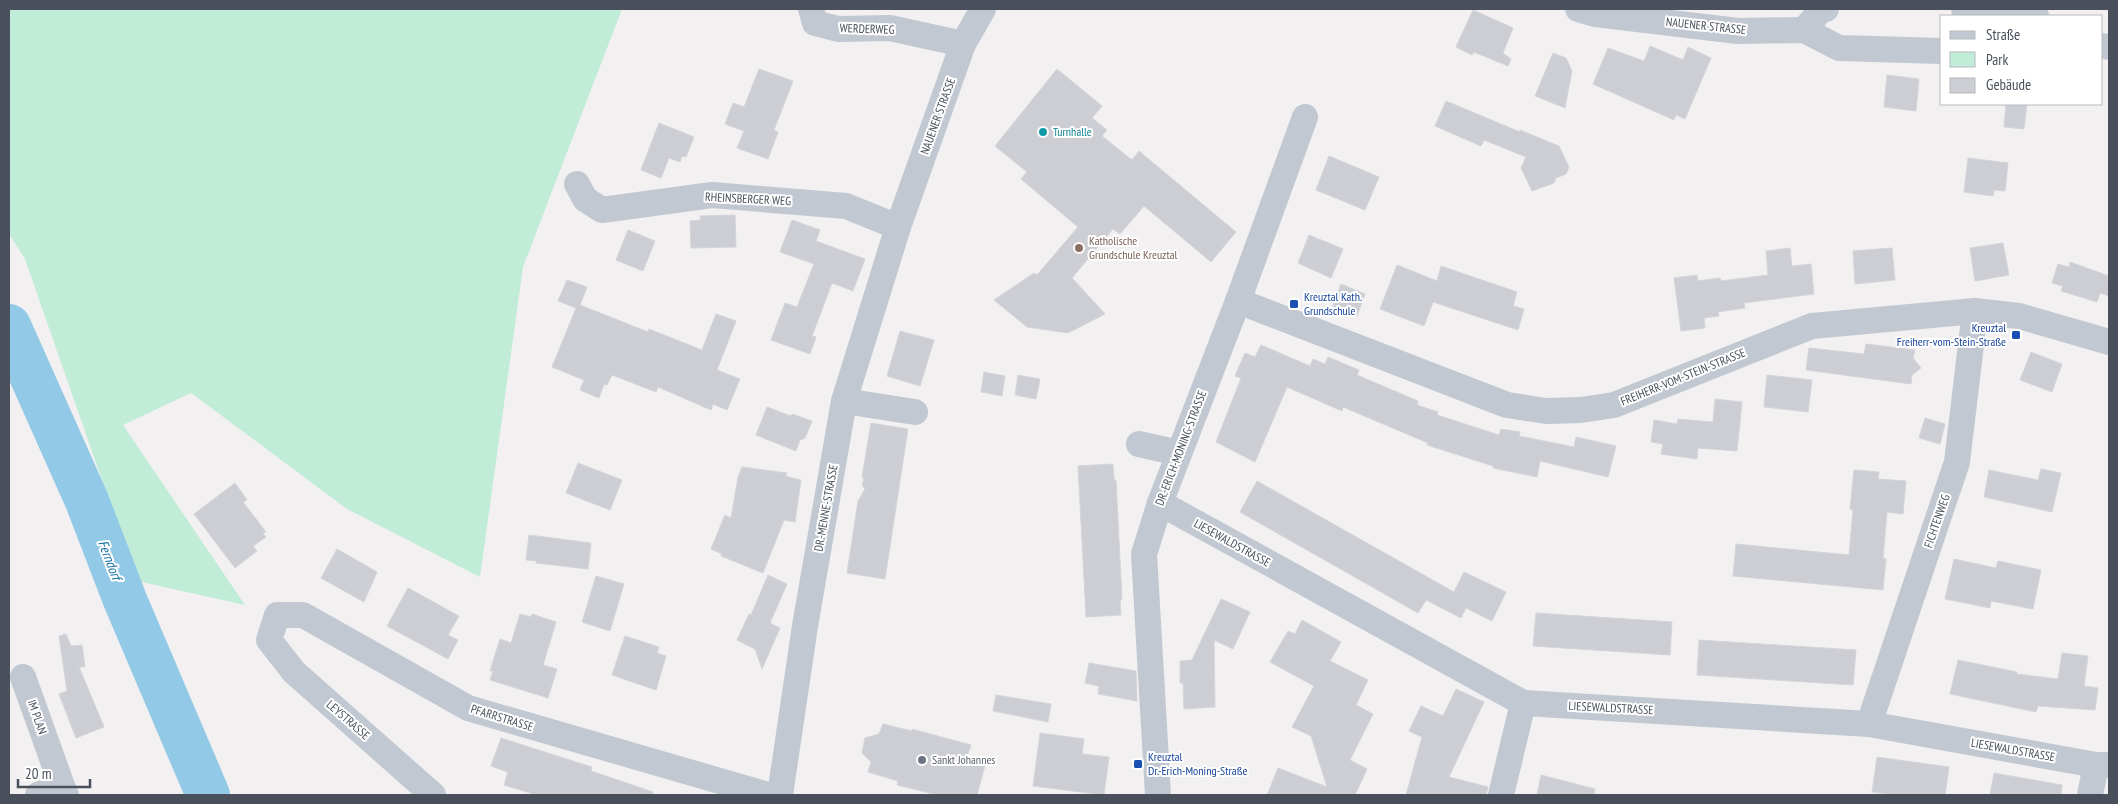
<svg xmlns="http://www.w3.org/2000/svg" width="2118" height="804" viewBox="0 0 2118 804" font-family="'PT Sans Narrow',sans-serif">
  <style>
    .green { fill: #c1edd8 }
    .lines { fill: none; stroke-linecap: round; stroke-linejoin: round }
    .river { stroke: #91c9e7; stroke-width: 44 }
    .building { fill: #cdced4; stroke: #d4d5db }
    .minor { stroke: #c1c8d1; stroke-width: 26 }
    .culture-dot { fill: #0f9aa8; stroke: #fff; stroke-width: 2 }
    .education-dot { fill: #8d6e63; stroke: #fff; stroke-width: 2 }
    .transit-dot { fill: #1a4fb4; stroke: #fff; stroke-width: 2 }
    .worship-dot { fill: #6b7280; stroke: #fff; stroke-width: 2 }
    .labels { text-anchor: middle; stroke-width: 4; stroke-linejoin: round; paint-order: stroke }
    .street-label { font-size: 12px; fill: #49505c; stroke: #fff }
    .culture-label { font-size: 12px; fill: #0d838f; stroke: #fff; text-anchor: start }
    .education-label { font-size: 12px; fill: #785e54; stroke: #fff; text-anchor: start }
    .transit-label { font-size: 12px; fill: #164399; stroke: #fff; text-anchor: start }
    .worship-label { font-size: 12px; fill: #5b616d; stroke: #fff; text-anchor: start }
    .water-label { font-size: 14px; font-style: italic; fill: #1571a3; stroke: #fff }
  </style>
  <rect width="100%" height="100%" fill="#f2f0f0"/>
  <polygon class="green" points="9,9 622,9 523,267 480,577 347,509 191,393 123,425 245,605 137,581 25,259 9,234"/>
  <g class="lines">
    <polyline class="river" points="9,326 87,501 125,600 208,795"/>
  </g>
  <g class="building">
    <polygon points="1473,10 1513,28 1503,53 1511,59 1508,66 1474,52 1472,55 1456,47"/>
    <polygon points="1650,46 1683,60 1688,47 1711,58 1685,119 1676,115 1674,120 1593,84 1608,48 1644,61"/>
    <polygon points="1553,53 1566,58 1572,71 1565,108 1535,96"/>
    <polygon points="759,69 793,81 774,130 778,132 768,159 737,148 744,131 725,124 733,103 744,107"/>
    <polygon points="1057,69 1102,106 1092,118 1107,130 1102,136 1132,160 1139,151 1236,232 1211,262 1144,206 1120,234 1113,229 1072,278 1105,314 1068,333 1027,327 994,300 1034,273 1037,275 1078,227 1021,179 1027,172 995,146"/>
    <polygon points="1887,75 1919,79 1916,111 1884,107"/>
    <polygon points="1446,101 1520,132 1520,130 1559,146 1569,167 1566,174 1556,178 1554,183 1532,191 1521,168 1526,157 1484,140 1481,146 1435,126"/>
    <polygon points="2006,104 2027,104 2024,129 2004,127"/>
    <polygon points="659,123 694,137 686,157 682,156 680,162 669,158 661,178 641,170"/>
    <polygon points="1329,156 1379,177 1365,210 1316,190"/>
    <polygon points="1968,158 2008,163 2005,191 1994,190 1993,196 1964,192"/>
    <polygon points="735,215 736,247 691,248 690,221 701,220 700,216"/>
    <polygon points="792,220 820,230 816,241 865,259 853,291 832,283 812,336 816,337 810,354 771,340 785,303 797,307 814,264 780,252"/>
    <polygon points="628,230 655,241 643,271 616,260"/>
    <polygon points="1309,235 1343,249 1331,278 1298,263"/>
    <polygon points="2003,243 2009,275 1975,281 1970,248"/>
    <polygon points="1790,248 1792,266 1811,264 1814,294 1744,303 1745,308 1718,312 1719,316 1704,318 1705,328 1681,331 1674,278 1697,275 1698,281 1720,278 1721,281 1768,275 1766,251"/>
    <polygon points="1892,248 1895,280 1855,284 1853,251"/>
    <polygon points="2070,262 2109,276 2109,296 2100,293 2097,302 2061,291 2063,286 2052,283 2058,264 2069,267"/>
    <polygon points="1397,265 1437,281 1441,266 1517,292 1513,306 1524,309 1518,330 1433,302 1424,326 1380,309"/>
    <polygon points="567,280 587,287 580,305 648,332 649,329 702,350 716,314 736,321 717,370 740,379 727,410 713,404 711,410 658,387 656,392 612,375 607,385 604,384 599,398 580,390 584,380 552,367 576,308 558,301"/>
    <polygon points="1341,284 1365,294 1357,316 1333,306"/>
    <polygon points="900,331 934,340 920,386 887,376"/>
    <polygon points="1866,344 1915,350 1913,358 1921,368 1912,375 1911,384 1806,370 1809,348 1864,354"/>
    <polygon points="1261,345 1310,366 1313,359 1325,364 1328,357 1359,370 1357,375 1418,401 1417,405 1438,412 1437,415 1499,435 1501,429 1520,432 1519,436 1574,447 1576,437 1616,446 1608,477 1540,461 1537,477 1493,468 1493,466 1427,445 1428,443 1343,407 1342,411 1287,387 1255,462 1216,442 1241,378 1235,376 1245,353 1255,357"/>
    <polygon points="2031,352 2062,364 2052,392 2020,380"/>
    <polygon points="984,372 1005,376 1002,396 981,392"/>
    <polygon points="1018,375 1040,379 1036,399 1015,395"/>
    <polygon points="1767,375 1812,380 1808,412 1764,407"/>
    <polygon points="1715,399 1742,402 1737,451 1698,448 1697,459 1661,454 1663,444 1651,442 1654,420 1677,424 1678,419 1713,422"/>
    <polygon points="767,407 791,416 792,414 812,421 805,438 800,440 796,451 756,435"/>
    <polygon points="1925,418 1945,424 1940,444 1919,438"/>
    <polygon points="871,423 908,429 885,579 847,573 858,501 865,489 862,485 864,478 862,477"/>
    <polygon points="578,463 622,480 610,510 566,493"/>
    <polygon points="1113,464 1114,480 1116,480 1122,599 1120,600 1121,615 1086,617 1078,466"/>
    <polygon points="742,467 787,473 785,476 801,480 795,522 784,520 763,573 721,556 722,554 711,549 725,515 731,518 738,477"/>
    <polygon points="2041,469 2061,473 2052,512 1984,497 1989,470 2038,480"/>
    <polygon points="1854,470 1879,472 1878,479 1906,481 1903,514 1887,512 1883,558 1886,559 1883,590 1733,576 1736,544 1849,555 1853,510 1850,509"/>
    <polygon points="1257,481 1454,592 1464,572 1506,592 1492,621 1466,608 1461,618 1426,600 1418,613 1240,512"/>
    <polygon points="235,483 247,500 243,502 266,532 263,533 266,537 253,546 257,551 235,568 194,514"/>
    <polygon points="529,535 591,543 588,569 536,563 537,561 526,560"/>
    <polygon points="337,549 377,572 364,602 321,578"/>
    <polygon points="1954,559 1996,568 1998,561 2041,570 2033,609 1991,601 1990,608 1945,599"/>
    <polygon points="768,575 787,584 770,623 780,628 762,669 755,649 737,640 749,614 751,615"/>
    <polygon points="596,576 624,584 610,631 582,622"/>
    <polygon points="408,588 459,616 448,635 458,640 448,659 387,626"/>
    <polygon points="1221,599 1250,612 1233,649 1214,640 1215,707 1184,709 1183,683 1180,683 1180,661 1192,660"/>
    <polygon points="1536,613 1672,622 1670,655 1533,646"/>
    <polygon points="520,614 531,617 532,614 556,622 543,665 557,669 548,698 490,680 493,671 490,671 500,639 511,643"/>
    <polygon points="1302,620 1341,642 1330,661 1368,680 1356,705 1373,714 1350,760 1367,769 1355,795 1267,795 1278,768 1327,787 1311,736 1292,727 1314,686 1270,662 1288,631 1295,634"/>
    <polygon points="66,634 71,646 82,645 85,667 79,667 104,727 76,738 59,694 67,691 59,636"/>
    <polygon points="625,636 659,647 657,653 666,656 656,690 612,675"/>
    <polygon points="1699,640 1856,650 1853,685 1697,675"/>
    <polygon points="2062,653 2088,656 2084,686 2098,688 2095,710 2038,706 2036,712 1950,694 1958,660 2017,672 2017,674 2058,679"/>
    <polygon points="1089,663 1136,671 1137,701 1098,694 1099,686 1085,683"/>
    <polygon points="1456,689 1484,702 1449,777 1488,787 1486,795 1406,795 1422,737 1409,731 1421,706 1443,716"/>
    <polygon points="996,695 1051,704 1048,722 993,711"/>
    <polygon points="883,724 912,731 912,729 971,745 967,757 986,762 977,795 938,795 897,785 898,781 868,772 871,762 862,753 865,738 879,734"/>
    <polygon points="1040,733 1084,739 1082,754 1109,757 1104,795 1033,786"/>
    <polygon points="501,738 592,767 591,771 653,792 652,795 537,795 504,785 508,772 491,766"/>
    <polygon points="1877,757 1949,767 1945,795 1897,795 1872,792"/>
    <polygon points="1994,773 2062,785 2061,795 1990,795"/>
    <polygon points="1541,775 1595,789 1594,795 1537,795"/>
  </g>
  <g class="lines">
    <g class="minor">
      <polyline points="811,9 815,23 838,29 890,28 963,44"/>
      <polyline points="1578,9 1595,14 1738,31 1804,30 1839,48 1942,51"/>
      <polyline points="1964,9 2036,16"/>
      <polyline points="1804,30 1820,11 1826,9"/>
      <polyline points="2102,46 2109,47"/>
      <polyline points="577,184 585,199 602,210 712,195 846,206 898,227"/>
      <polyline points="1238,301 1507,405 1546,411 1581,410 1614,405 1812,326 1975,311 2019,316 2109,342"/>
      <polyline points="844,401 915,412"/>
      <polyline points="1139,444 1179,453"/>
      <polyline points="1160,503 1523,703 1869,724 2096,765 2109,765"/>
      <polyline points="23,677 62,786"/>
      <polyline points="1869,724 1957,462 1975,311"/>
      <polyline points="38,795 62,786 66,795"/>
      <polyline points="433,795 294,672 269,640 277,615 303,615 468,708 768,795"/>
      <polyline points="780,795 805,626 844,401 898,227 963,44 983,9"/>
      <polyline points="1158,795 1144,554 1160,503 1238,301 1305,117"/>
      <polyline points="1501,795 1523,703"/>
      <polyline points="2090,795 2096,765"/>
    </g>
  </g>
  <circle class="culture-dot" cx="1043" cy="132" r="5"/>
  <circle class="education-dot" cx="1079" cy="248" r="5"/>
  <g class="transit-dot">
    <rect x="1289" y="299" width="10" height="10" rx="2.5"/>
    <rect x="2011" y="330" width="10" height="10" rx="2.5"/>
    <rect x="1133" y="759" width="10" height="10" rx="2.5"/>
  </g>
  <circle class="worship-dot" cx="922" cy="760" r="5"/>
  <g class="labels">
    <g class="street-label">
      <text transform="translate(1706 26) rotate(6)" y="4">NAUENER STRASSE</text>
      <text transform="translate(867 29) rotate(2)" y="4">WERDERWEG</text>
      <text transform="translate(938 116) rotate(-70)" y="4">NAUENER STRASSE</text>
      <text transform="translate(748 199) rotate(3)" y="4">RHEINSBERGER WEG</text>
      <text transform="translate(1683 377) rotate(-22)" y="4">FREIHERR-VOM-STEIN-STRASSE</text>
      <text transform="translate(1181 448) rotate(-69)" y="4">DR.-ERICH-MONING-STRASSE</text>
      <text transform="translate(826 508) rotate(-80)" y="4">DR.-MENNE-STRASSE</text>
      <text transform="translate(1937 521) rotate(-71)" y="4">FICHTENWEG</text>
      <text transform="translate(1232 543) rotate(29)" y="4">LIESEWALDSTRASSE</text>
      <text transform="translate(1611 708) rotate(3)" y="4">LIESEWALDSTRASSE</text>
      <text transform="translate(37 717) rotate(71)" y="4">IM PLAN</text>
      <text transform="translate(502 718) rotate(17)" y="4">PFARRSTRASSE</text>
      <text transform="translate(348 720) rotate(41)" y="4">LEYSTRASSE</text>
      <text transform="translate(2013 750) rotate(10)" y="4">LIESEWALDSTRASSE</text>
    </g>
    <g class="culture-label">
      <text x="1053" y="136">Turnhalle</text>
    </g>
    <g class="education-label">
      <text x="1089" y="245">Katholische<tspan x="1089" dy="14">Grundschule Kreuztal</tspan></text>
    </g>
    <g class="transit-label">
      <text x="1304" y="301">Kreuztal Kath.<tspan x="1304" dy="14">Grundschule</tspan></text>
      <text x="2006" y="332" text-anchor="end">Kreuztal<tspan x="2006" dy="14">Freiherr-vom-Stein-Straße</tspan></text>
      <text x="1148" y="761">Kreuztal<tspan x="1148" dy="14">Dr.-Erich-Moning-Straße</tspan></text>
    </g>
    <g class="worship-label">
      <text x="932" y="764">Sankt Johannes</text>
    </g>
    <g class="water-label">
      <text transform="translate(110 560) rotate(69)" y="5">Ferndorf</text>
    </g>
  </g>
  <rect width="2118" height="804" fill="none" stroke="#49505c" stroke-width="20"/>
  <rect x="1940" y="15" width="162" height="90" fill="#ffffff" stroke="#b6b9be"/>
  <rect x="1950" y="31" width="25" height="8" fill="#c1c8d1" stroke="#b6b9be"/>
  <text x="1986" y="40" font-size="15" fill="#49505c">Straße</text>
  <rect x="1950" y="52" width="25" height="15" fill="#c1edd8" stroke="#b6b9be"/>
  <text x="1986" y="65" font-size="15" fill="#49505c">Park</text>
  <rect x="1950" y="78" width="25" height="15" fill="#cdced4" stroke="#b6b9be"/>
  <text x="1986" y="90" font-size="15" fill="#49505c">Gebäude</text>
  <path d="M18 779v8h72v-8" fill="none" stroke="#49505c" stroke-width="2.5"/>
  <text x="25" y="779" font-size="15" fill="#49505c" stroke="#ffffff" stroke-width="4" paint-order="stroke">20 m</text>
</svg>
